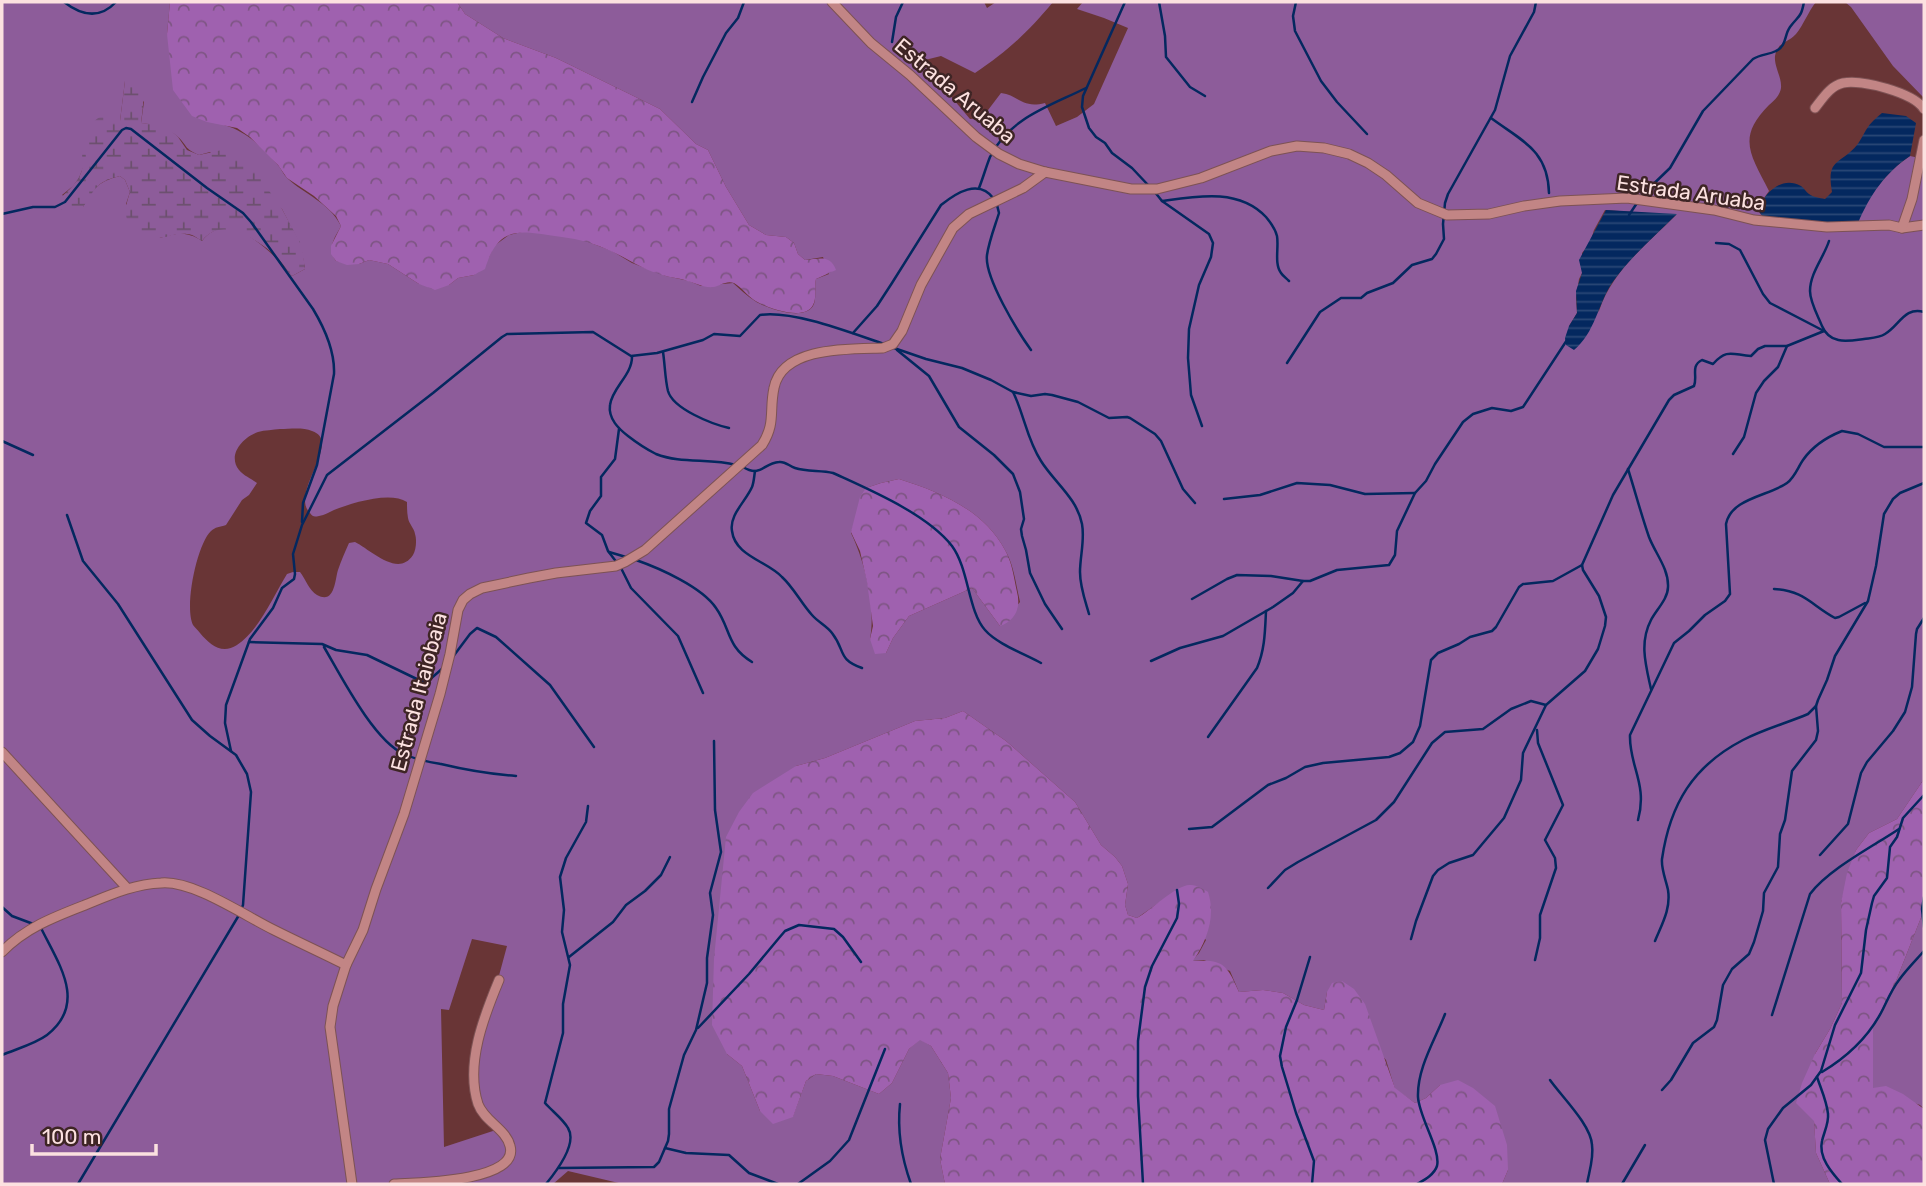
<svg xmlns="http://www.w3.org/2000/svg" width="1926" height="1186" viewBox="0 0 1926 1186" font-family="Rubik,sans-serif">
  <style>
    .grass { fill: #8d5c9a; fill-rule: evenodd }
    .forest { fill: url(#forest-crowns) }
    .wetland { fill: url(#wetland-marsh) }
    .water { fill: url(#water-rules) }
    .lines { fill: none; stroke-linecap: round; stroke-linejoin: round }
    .stream { stroke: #04285f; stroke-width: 2.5 }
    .minor-casing { stroke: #7d5254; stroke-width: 11 }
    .minor { stroke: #c28585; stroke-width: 9 }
    .labels { text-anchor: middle; stroke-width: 5; stroke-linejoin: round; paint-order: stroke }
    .street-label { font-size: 21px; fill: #fce1e0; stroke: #3e2525 }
  </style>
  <defs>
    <pattern id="forest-crowns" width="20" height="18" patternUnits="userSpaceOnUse" patternTransform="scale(1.75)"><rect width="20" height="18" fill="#9f61af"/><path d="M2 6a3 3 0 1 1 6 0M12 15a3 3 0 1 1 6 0" fill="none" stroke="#7e5584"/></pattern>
    <pattern id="wetland-marsh" width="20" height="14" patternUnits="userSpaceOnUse" patternTransform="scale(1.75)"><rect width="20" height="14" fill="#8d5c9a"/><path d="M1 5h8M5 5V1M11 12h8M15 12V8" fill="none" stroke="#6c506e"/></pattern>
    <pattern id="water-rules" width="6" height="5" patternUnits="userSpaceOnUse" patternTransform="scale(1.75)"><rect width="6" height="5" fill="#04285f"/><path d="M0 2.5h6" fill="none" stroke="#2a4776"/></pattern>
  </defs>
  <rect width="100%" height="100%" fill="#693536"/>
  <g class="grass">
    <path d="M2,2H170L167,34L224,125C246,131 262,147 277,164C281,168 283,174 287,178C305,195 329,202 341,226C334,239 327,248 336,261L359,264L369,260L388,264L419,284L449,285L458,278L474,275L489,257L494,246L509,235L526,231L575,237L612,251L632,263L666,276L689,281L701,286L733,283C740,289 747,296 755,301C767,309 804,321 813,306C817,299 814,287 816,279L829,274L823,257L805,260L798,254L794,243L786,237L766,235L749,225L726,187L708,150L696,144L660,109L556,58L503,38L465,14L457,2H984L987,8L996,2H1053C1028,32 1008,51 975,73L941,56L921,61L970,119L982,118L1001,93C1019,95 1021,109 1045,103L1056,126L1077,117L1094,104L1128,28L1104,18L1077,9L1083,2H1816C1808,12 1804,24 1796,34C1788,43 1777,42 1775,56C1774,67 1782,77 1781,88C1780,95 1774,101 1769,105C1736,138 1751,155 1769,191L1764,198L1758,211L1763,217L1867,202C1879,183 1892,168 1910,156L1924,159V779L1897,819L1869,833L1856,850L1841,903L1842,1003L1830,1029L1815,1054L1814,1120L1816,1153L1830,1184H1502L1508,1170L1440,1085L1426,1098L1415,1103L1395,1089L1386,1060L1327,992L1324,1010L1304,1005L1283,993L1263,990L1239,992L1230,971L1204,960L1192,961L1199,953L1206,940L1167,897L1137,918L1128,915L1125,905L1128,884L1122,866L1115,857L1101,845L1075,802L1006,741L963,711L945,718L915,721L825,758L796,766L727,1054L742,1066L760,1111L793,1116L806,1081L816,1074L833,1076L879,1094L892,1083L909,1049L920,1039L931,1046L948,1073L951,1098L940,1159L945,1184H623L568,1171L553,1184H2ZM125,81L144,102L141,123C153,124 168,128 178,137C188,146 183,148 199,155L210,152L282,209L301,246L305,269L292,276C274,254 229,206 202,241C186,231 178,233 160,238L126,204L130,192L125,180L120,176C99,181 92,189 83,207L62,195L73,186L79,178L84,165L120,121ZM1605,210L1676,215C1647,244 1612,271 1599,311L1569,326L1577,313L1576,298L1579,279L1582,273V253L1590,243L1594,230ZM280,429C290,429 303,427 312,431C343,441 289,493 310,513C313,517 314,517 319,516C325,515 329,512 334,510C352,503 390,491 407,502C407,507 407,513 408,518C409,524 414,528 415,534C417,540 416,550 413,555C398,578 371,550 355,542L349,543C345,552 341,561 338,570C335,579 335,605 317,595C309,590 306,580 300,572H293L287,574C274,595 258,632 237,645C222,655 210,645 200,633C198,630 195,628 193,625C184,607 197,544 211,531C215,527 220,527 226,525L242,500L249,495L257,483C252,479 244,476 239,470C227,455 243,437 258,432C265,430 273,430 280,429ZM899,479C940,492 984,510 1005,550C1014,565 1016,585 1020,602L1000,626L972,588L909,616L893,638L886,653L870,639C876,607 865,562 851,533L866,488L881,483ZM472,939L507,946L497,983L482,1017L470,1060L478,1104L499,1129L444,1147L441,1009L449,1010Z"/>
    <polygon points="1845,2 1924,2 1924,98 1893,66 1851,7"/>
    <polygon points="1924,910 1924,1109 1920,1105 1873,1089 1873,1027 1896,981"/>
  </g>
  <g class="forest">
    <path d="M170,2H457L465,14L503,38L556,58L660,109L696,144L708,150L726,187L749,225L766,235L786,237L794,243L798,254L805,260C819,259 830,254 836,270L816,279C814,287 817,298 813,305C805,322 766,308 754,300C748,296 741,287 734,283C726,280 720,286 713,287C704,288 696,283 687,281C681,278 673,278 666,276C647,272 630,260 613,252C596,244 579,239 562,237C523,232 499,222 485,269L474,275L458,278L449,285L435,290L419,284L388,264L369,260L359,264L347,265L336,261L331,254V246L341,226L336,216L314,196L287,178L278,165L250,137L237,128L207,122L192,116L173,90L167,34Z"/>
    <path d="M899,479C940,492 984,510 1005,550C1012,562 1014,578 1017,592C1021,607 1016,620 1000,626L972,588L909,616L893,638L886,653L875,654L870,639L873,626L867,582L860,551L851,532L860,497L866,488L881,483Z"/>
    <path d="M963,711L1006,741L1075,802L1101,845L1115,857L1122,866L1128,884L1125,905L1128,915L1137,918C1150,911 1178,883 1191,885C1197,885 1203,889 1208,892C1216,916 1207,941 1193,961C1224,959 1227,965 1239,992L1263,990L1283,993L1304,1005L1324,1010L1327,992L1332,983L1342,981L1354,989L1365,1004L1395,1088L1415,1103L1426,1098L1440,1085L1458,1080L1473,1088L1495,1106L1507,1145L1508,1170L1502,1184H945L940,1159L951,1098L948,1073L931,1046L920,1040L909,1049L892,1083L879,1094L833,1076L816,1074L806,1081L793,1117L773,1124L760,1111L742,1066L727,1054L712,1025L714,959L726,837L739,812L753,793L796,766L825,758L915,721L945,718Z"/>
    <polygon points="1924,779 1924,910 1896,981 1873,1027 1873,1088 1886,1086 1903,1094 1924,1109 1924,1184 1830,1184 1816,1153 1814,1121 1796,1103 1802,1083 1815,1054 1830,1029 1842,1003 1841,903 1847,873 1856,850 1869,833 1897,819"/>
  </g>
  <path class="wetland" d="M132,73C148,86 143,105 141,123L154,124L168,128L178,137L187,150L199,155L222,150L234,154L255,171L282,209L302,246L305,269L292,276C285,268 279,257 270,251C251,236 220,217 202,241C197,238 193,234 187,234C177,233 168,237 159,238C145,239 127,229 126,214C125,206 128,199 130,192L125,180L120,176C88,183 95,197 76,215L57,208L56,203C64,193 76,186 81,173C84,164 82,160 82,151C82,139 90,118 104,116C110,115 115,119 120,121L125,81L128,74Z"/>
  <g class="water">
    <path d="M1882,113L1906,116L1916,123L1910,156C1885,173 1870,195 1858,223L1843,226L1763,217L1758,210C1764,194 1781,175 1801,186C1804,188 1806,192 1809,194C1813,197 1820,198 1825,199L1832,192C1826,158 1840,165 1857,145C1860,141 1863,135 1866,130C1870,123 1876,118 1882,113Z"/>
    <path d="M1606,210L1677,214C1655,236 1630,257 1612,283C1598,304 1595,333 1574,350L1566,345L1565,338L1569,326L1577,313L1576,291L1582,273L1579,260Z"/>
  </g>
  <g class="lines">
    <g class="stream">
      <path d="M64,2C82,16 100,19 116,2"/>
      <polyline points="1125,2 1083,96 1082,107 1089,128 1096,137 1105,143 1112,153 1132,168 1149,186"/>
      <polyline points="1159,2 1165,36 1166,57 1190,87 1205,96"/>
      <polyline points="1296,2 1293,16 1295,31 1321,81 1337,102 1367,134"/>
      <polyline points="892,42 896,17 903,2"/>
      <polyline points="692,102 703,77 726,33 738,18 744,2"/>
      <path d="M1491,118C1522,141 1548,150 1549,193"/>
      <path d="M979,188C983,178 986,167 990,157C1009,118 1050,106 1086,88"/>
      <polyline points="1154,191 1162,201 1209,234 1213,243 1211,257 1199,285 1189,329 1188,358 1191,395 1202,426"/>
      <path d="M1640,197L1670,168L1703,111L1753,59C1761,54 1768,55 1776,51C1787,46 1784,35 1790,27C1799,15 1801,18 1804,2"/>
      <path d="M1162,201C1197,196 1239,188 1266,217C1271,223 1275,228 1277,236C1279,247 1274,264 1281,273C1283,276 1286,278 1289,281"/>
      <path d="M997,205L999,213C995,226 989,241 987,255C984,277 1018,332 1031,350"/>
      <path d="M2,214L33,207H55L65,202L122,130L126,128L131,129L207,188L243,213L251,222L313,309C325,329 335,351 334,374L317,465L303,503L302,522"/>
      <polyline points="1629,215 1637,203"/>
      <path d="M1829,241C1824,257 1810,273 1810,291C1810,302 1818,316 1822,326C1830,345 1848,341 1864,339C1871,338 1879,338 1885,334C1899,326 1905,306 1924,312"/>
      <polyline points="1716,243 1729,244 1740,250 1763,294 1770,303 1824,331"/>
      <path d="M853,333L877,306L892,283L941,205C956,193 979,178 994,199"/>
      <polyline points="894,348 926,359 962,368 991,380 1013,392 1031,396 1045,394 1052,395 1078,402 1109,418 1127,417 1130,418 1155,434 1161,441 1183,489 1195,503"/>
      <polyline points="897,350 929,376 959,427 994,455 1013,474 1020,492 1024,519 1021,529 1022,536 1026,550 1030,573 1045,604 1062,629"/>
      <path d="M663,352C665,365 665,379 668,391C673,409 712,424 729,428"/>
      <path d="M632,357C632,375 612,388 610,405C608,419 619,429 628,436C637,443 646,449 656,454C681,464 710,458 736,465"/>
      <polyline points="1287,363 1320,312 1341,298 1361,298 1367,293 1393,283 1412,265 1432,259 1436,254 1444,239 1443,224 1445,203 1448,194 1495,110 1510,56 1534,12 1536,2"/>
      <path d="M1013,392C1024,414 1027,440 1041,461C1054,482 1077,498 1082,524C1085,540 1080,556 1080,572C1080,587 1085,600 1089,614"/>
      <polyline points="619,429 615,459 601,477 601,496 590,511 586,523 602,535 608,551 621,568 631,588 678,636 703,693"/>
      <polyline points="2,441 33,455"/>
      <polyline points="1733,454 1744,437 1756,393 1764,381 1778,367 1787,346"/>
      <path d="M743,467C761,478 763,463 779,462C785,461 789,466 795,468C807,472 821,470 833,473C870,490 927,514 952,546C969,569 968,611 985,630C997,644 1025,654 1041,663"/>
      <path d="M1628,469C1635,491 1641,514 1649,537C1655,553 1669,569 1668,587C1668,599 1656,610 1651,620C1639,643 1646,666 1651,689"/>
      <path d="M755,471C754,477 754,482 752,487C746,501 729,515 732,531C735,556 767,561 782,577C794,588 801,603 812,615C818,622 827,626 832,633C846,651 837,659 862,668"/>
      <polyline points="1224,499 1260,495 1297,483 1330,485 1365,494 1415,493"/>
      <polyline points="67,515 83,561 118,604 192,720 210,736 236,755 247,774 251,792 243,905 239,915 78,1184"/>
      <polyline points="609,552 626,557"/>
      <path d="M636,560C659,568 702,587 716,608C731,629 726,646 752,662"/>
      <path d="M1774,589C1805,591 1811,605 1835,618L1839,617L1865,603"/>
      <polyline points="1192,599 1227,579 1237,575 1271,576 1303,581 1310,581 1337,570 1389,565 1395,555 1397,531 1415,493 1426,481 1435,464 1463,422 1473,414 1492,408 1511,411 1523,407 1567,340"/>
      <polyline points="249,642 322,644 336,650 367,655 423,682 428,681 443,668"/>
      <path d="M324,647C341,676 374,741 404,754C416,760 429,762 441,764C466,770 490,774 516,776"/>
      <polyline points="452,658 470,634 477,628 496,637 550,685 594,747"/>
      <polyline points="1151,661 1180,648 1223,636 1273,607 1293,593 1303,581"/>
      <path d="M1208,737L1257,668C1265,649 1265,631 1266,611"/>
      <path d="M231,751L225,723L226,705L250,639L273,608L282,588L294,579L295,574L293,554L302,525L327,475L433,393L502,337L507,334L593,332L631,356L657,353L703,340L714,334L740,336L760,315C793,310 851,333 884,344"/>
      <path d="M1638,820C1648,784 1629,766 1630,735L1674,643L1689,631L1705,615L1725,601L1730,594L1726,524C1731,498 1769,496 1787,483C1795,477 1798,467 1803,460C1812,447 1827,437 1842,431L1858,434L1884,447H1924"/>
      <path d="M1189,829L1212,827L1268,785L1286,778L1305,767L1323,763L1389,757L1400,753L1413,742L1420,726L1431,660L1438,653L1459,644L1470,637L1492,631L1496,627L1519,587L1523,584L1553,581L1582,565L1613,495L1669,400L1674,395L1694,386C1698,376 1690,366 1702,360L1713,364C1727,348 1733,355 1751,356L1758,349L1765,346H1787L1824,331"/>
      <polyline points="1820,855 1848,824 1861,773 1867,762 1893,731 1905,712 1912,687 1916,634 1917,629 1924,618"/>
      <polyline points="1268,888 1285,870 1298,862 1376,820 1394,802 1432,743 1445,732 1483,729 1511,709 1531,701 1546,705"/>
      <polyline points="1924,897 1922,909 1924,927"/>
      <polyline points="2,907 12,916 36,925"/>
      <polyline points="1411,939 1416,921 1433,876 1438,870 1449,863 1473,855 1504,818 1521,780 1523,753 1546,705 1585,671 1598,649 1605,626 1606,617 1599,596 1583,570 1582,565"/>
      <path d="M1655,941C1662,924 1671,909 1668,890C1666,880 1661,869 1662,859C1670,804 1693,766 1743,740C1764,729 1787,723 1808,714L1816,706"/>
      <polyline points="569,957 613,922 626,905 645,891 661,875 670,857"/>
      <polyline points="1310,957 1297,1000 1286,1027 1280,1056 1282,1067 1296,1113 1314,1161 1312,1184"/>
      <polyline points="1535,960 1540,938 1540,915 1556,868 1555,858 1545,840 1563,805 1538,743 1537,730"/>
      <path d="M1772,1015L1810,894C1829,869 1872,847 1899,829"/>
      <polyline points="698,1028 749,974 779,938 785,931 799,925 834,929 843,937 861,962"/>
      <path d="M2,1055C16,1049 35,1044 47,1035C88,1003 58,963 41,928"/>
      <path d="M1822,1072C1847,1057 1870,1035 1883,1009C1888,999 1892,989 1899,980C1906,970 1916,960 1924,951"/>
      <path d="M1817,1077C1821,1089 1827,1102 1828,1114C1829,1123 1824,1132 1822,1141C1818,1157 1832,1173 1842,1184"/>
      <path d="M1550,1080C1562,1097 1591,1125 1592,1145C1594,1158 1589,1172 1587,1184"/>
      <polyline points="1662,1090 1671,1080 1693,1043 1714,1027 1717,1020 1723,985 1732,969 1749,954 1754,942 1763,911 1764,893 1778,867 1780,834 1785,820 1792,771 1816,740 1818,731 1816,706 1818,700 1827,680 1835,656 1868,601 1876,566 1884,514 1893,499 1900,493 1924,483"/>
      <path d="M900,1104C897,1132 902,1159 911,1184"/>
      <polyline points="665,1148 686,1153 729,1155 749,1173 778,1184"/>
      <polyline points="559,1168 654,1167 659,1162 668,1141 669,1134 669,1109 684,1055 696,1030 707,983 707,958 713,915 710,893 721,852 715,810 714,741"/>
      <path d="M546,1184C555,1173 578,1144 568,1128C563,1119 552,1111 545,1103L563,1033V1004L570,965L562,932L564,910L560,877L566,858L586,822L588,806"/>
      <polyline points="798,1184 830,1161 849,1140 885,1049"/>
      <polyline points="1143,1184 1138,1096 1138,1041 1145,987 1152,966 1177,918 1179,904 1177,890"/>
      <path d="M1417,1184C1424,1180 1434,1175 1437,1166C1441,1150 1419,1117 1418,1097C1417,1068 1435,1040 1445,1014"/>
      <polyline points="1622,1184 1645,1145"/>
      <polyline points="1774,1184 1765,1140 1768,1129 1783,1108 1811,1085 1821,1071 1835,1025 1861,973 1866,930 1872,903 1874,896 1887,878 1890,847 1897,837 1903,818 1924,795"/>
    </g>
    <defs>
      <g id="minor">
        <polyline points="832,2 871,43 910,75 976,137 999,154 1019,164 1045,172 1131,189 1157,189 1201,178 1271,151 1297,146 1324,148 1349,154 1368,163 1386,175 1418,203 1447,215 1489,214 1524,206 1560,201 1627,198 1714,210 1754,220 1827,227 1889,225 1902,228 1924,225"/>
        <path d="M1815,108C1823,98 1830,86 1843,83C1862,79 1914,93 1924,109"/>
        <polyline points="1902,228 1912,199 1924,140"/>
        <polyline points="2,752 127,888"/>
        <path d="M2,952C25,928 54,917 85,905C110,895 134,884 161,883C193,880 245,916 274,930C298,942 322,953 346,965"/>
        <path d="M352,1184L330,1027L333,1006L346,965L363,930L376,889L404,814L440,694L450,654L458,610L463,600L470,594L482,588L529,578L556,573L616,566L625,562L645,550L762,445C776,423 769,411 774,388C782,346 850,349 883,348L893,344L902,331L921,285L953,228L969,214L1023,188L1045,172"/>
        <path d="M394,1184C415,1183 520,1182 510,1146C506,1129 484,1121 478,1104C465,1064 484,1016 499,980"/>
      </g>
    </defs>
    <use href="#minor" class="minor-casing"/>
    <use href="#minor" class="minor"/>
  </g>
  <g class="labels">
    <g class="street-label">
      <text transform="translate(955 91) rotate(40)" y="7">Estrada Aruaba</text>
      <text transform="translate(1691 193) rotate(8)" y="7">Estrada Aruaba</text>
      <text transform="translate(419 692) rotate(-75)" y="7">Estrada Itaiobaia</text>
    </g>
  </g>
  <rect width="1926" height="1186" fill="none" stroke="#fce1e0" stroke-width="7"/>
  <path d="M32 1144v10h124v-10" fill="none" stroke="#fce1e0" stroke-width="3.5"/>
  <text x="42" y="1144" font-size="21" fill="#fce1e0" stroke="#3e2525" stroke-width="5" paint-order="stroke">100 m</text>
</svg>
